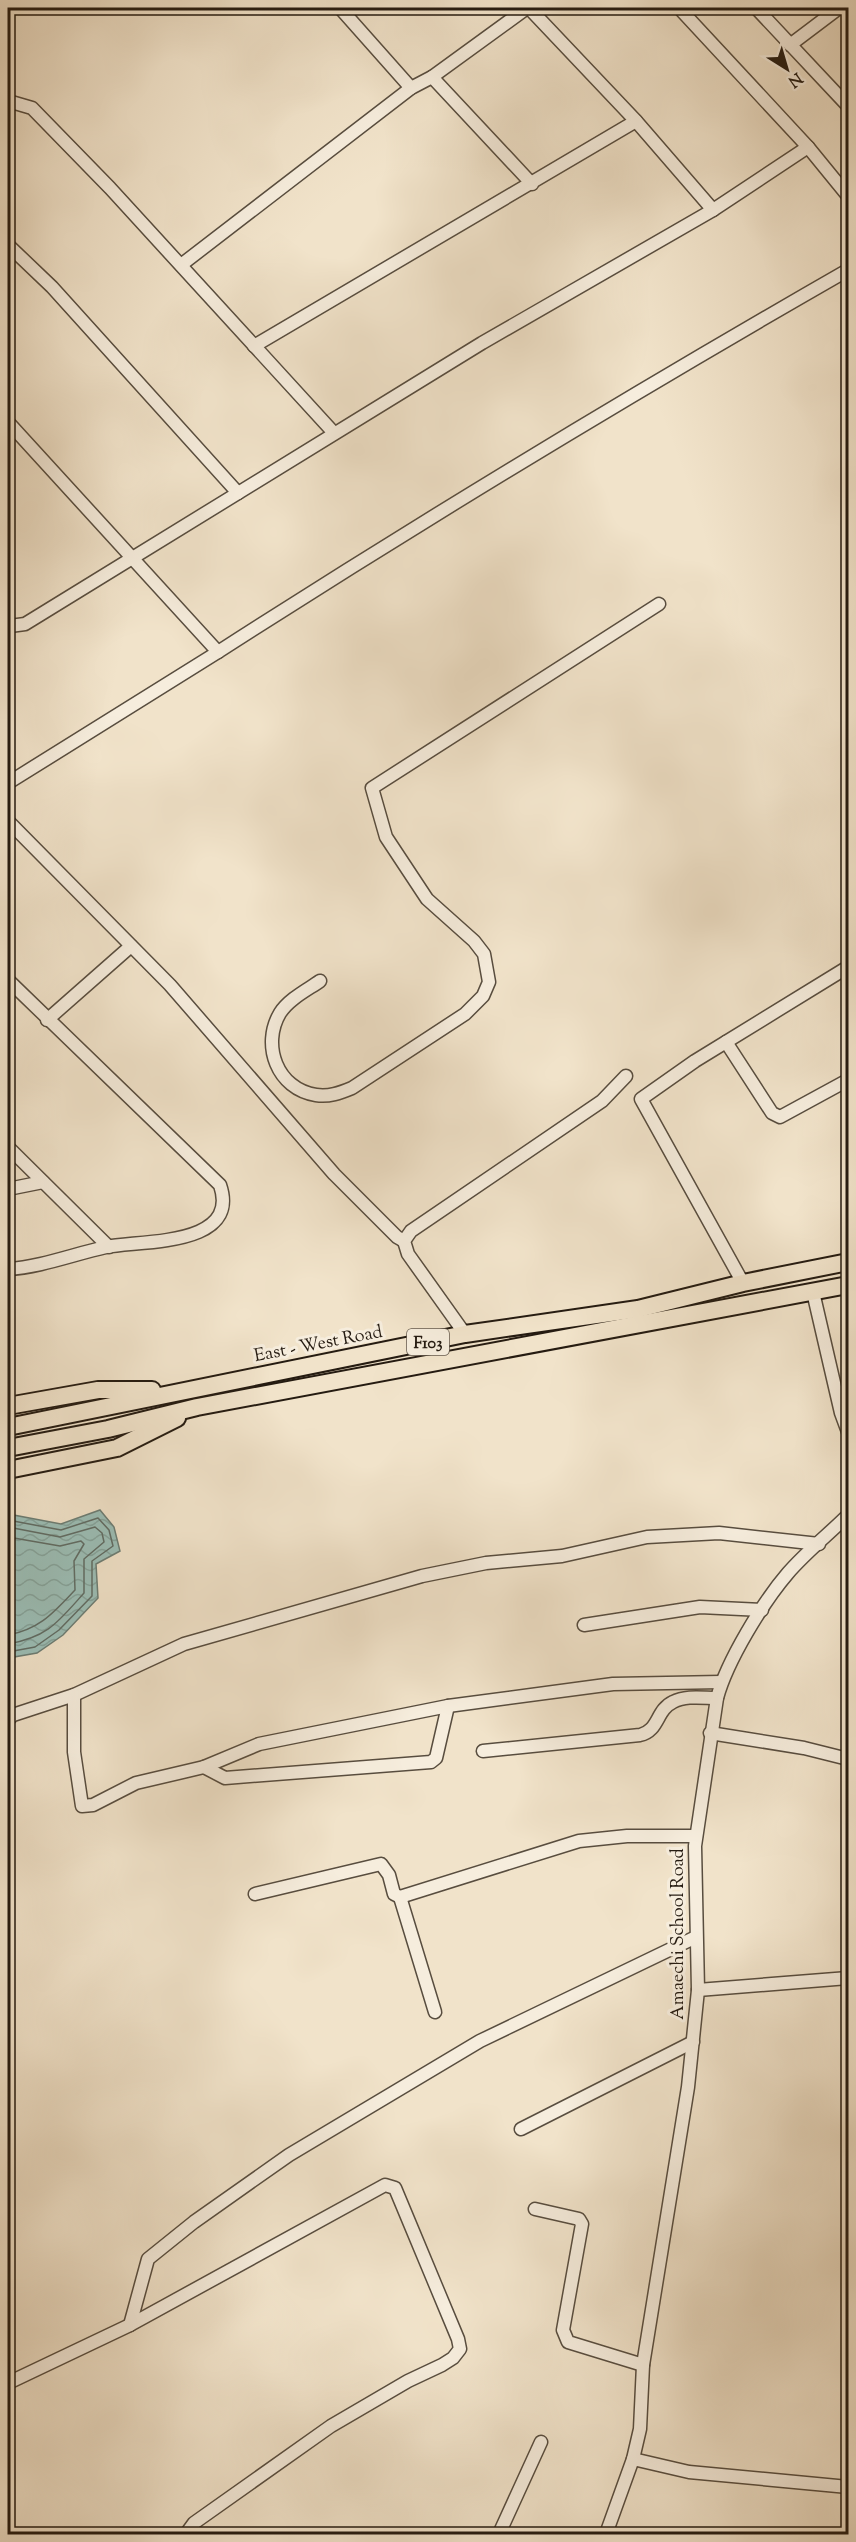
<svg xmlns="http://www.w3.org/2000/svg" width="856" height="2542" viewBox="0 0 856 2542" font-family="'Sorts Mill Goudy',serif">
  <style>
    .water { fill: url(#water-waves); stroke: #6c7d74; stroke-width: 1.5 }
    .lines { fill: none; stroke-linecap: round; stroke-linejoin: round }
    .shore { stroke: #606c64; stroke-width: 1.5 }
    .minor-casing { stroke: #584d3f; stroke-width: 15 }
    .major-casing { stroke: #251b11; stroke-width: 20 }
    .minor { stroke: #f6eddd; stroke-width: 12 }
    .major { stroke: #f1e3ca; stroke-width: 16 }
    .labels { text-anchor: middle; stroke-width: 6; stroke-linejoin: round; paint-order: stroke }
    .shield { fill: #f6eddd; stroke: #645a4e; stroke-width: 1.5 }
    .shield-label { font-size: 16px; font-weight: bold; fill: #251b11 }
    .street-label { font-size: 18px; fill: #251b11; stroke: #f6eddd }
  </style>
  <defs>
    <pattern id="water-waves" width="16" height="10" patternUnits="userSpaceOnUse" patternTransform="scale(1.5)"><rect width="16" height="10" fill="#9bbeb6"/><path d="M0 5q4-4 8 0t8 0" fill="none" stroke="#85a39b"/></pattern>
  </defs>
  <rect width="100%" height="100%" fill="#f1e3ca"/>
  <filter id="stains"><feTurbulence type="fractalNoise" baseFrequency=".00333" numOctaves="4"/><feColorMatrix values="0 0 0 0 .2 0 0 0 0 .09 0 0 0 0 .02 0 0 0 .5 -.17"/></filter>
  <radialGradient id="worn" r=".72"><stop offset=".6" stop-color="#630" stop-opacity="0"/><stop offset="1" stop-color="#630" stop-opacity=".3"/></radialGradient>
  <polygon class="water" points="100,1510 114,1527 120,1551 96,1564 98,1598 63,1635 37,1653 8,1658 8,1514 61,1524"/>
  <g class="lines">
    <g class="shore">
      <polyline points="8,1520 61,1530 98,1518 109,1530 113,1546 92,1561 92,1596 59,1630 35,1647 8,1652"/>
      <path d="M8,1527L60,1537L95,1527L102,1533L104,1542L84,1559V1593C58,1622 48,1637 8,1644"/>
      <path d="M8,1537L60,1546L81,1541L84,1544L74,1561L75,1590C53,1613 40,1629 8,1635"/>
    </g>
    <defs>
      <g id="minor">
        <polyline points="340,8 411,88"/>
        <polyline points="679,8 808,147 848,196"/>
        <polyline points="756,8 848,106"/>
        <polyline points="790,45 839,8"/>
        <polyline points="432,77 527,8"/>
        <polyline points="8,101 32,108 110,188 334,433"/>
        <polyline points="713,210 808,147"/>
        <polyline points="8,245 52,287 238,493"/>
        <polyline points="181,265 411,88 432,77 532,184"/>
        <polyline points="254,346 636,121"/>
        <polyline points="8,422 218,652 8,783"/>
        <polyline points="8,623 10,626 25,624 482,343 713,210 636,121 529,8"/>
        <path d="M218,652C425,519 635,392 848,270"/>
        <polyline points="8,821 170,985 334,1174 397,1237 404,1241"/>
        <path d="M8,980L220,1185C241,1247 141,1240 106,1247C74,1254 41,1267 8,1269"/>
        <path d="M320,981C307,990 289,999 280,1013C261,1045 277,1089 316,1095C329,1097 340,1093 352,1088L465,1014L483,996L489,982L484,954L474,941L427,899L386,837L372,788L659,604"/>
        <polyline points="47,1020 131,946"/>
        <polyline points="726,1042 772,1113 780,1117 848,1080"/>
        <polyline points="8,1147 109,1247"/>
        <polyline points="8,1189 43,1182"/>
        <polyline points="743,1283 641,1099 695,1061 848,967"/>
        <polyline points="813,1292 841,1413 848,1432"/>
        <polyline points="465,1334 408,1254 404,1241 411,1231 602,1101 626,1076"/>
        <polyline points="584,1625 700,1607 762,1610"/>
        <polyline points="74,1695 74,1752 82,1806 93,1805 136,1783 204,1767 259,1744 448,1706 613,1684 721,1682"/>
        <polyline points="8,1720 13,1715 74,1695 184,1644 422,1576 486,1563 562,1556 647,1537 719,1533 819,1544"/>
        <polyline points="710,1733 804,1748 848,1759"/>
        <path d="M483,1751L640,1735C659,1731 656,1710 673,1702C686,1695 703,1698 717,1698"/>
        <polyline points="204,1767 225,1778 431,1762 436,1758 448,1706"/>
        <polyline points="255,1894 381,1864 389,1875 394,1894 400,1897 579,1841 627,1836 696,1836"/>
        <polyline points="400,1897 435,2012"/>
        <polyline points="698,1990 848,1978"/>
        <polyline points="521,2129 693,2042"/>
        <polyline points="535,2209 579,2219 582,2224 563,2330 568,2342 643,2365"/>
        <polyline points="130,2325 148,2259 194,2222 289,2155 480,2041 696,1937"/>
        <polyline points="8,2383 130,2325 385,2185 395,2188 458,2339 460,2349 453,2358 442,2365 408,2381 331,2426 194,2523 186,2534"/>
        <polyline points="633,2459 689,2472 848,2487"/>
        <polyline points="499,2534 541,2442"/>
        <path d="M606,2534L633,2459L640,2429L643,2365L688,2087L698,1990L695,1846L717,1698C727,1661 763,1602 788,1573C806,1552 829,1534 848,1515"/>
      </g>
      <g id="major">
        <polyline points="8,1406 98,1390 152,1390"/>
        <polyline points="8,1427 465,1334 638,1309 743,1283 848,1262"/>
        <polyline points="8,1448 108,1429 197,1407 848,1285"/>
        <polyline points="8,1470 117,1448 177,1418"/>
      </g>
    </defs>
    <use href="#minor" class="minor-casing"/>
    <use href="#major" class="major-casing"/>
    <use href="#minor" class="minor"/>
    <use href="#major" class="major"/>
  </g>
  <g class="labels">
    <rect class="shield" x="407" y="1329" width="42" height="26" rx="4.5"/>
    <g class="shield-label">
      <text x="428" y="1348">F103</text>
    </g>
    <g class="street-label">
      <text transform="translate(318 1343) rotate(-11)" y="6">East - West Road</text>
      <text transform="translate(677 1934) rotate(-90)" y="6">Amaechi School Road</text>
    </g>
  </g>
  <rect width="856" height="2542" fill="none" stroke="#f1e3ca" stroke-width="30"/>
  <rect x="9" y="9" width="838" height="2524" fill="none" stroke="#251b11" stroke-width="3"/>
  <rect x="15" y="15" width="826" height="2512" fill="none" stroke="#251b11" stroke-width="1.5"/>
  <g transform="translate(787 69) rotate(143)" stroke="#f6eddd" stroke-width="4.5" paint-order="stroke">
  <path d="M0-4.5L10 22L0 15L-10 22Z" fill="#251b11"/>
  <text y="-9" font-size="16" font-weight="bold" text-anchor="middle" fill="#251b11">N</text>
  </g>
  <rect width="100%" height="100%" filter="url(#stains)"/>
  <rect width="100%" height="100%" fill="url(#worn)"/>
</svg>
